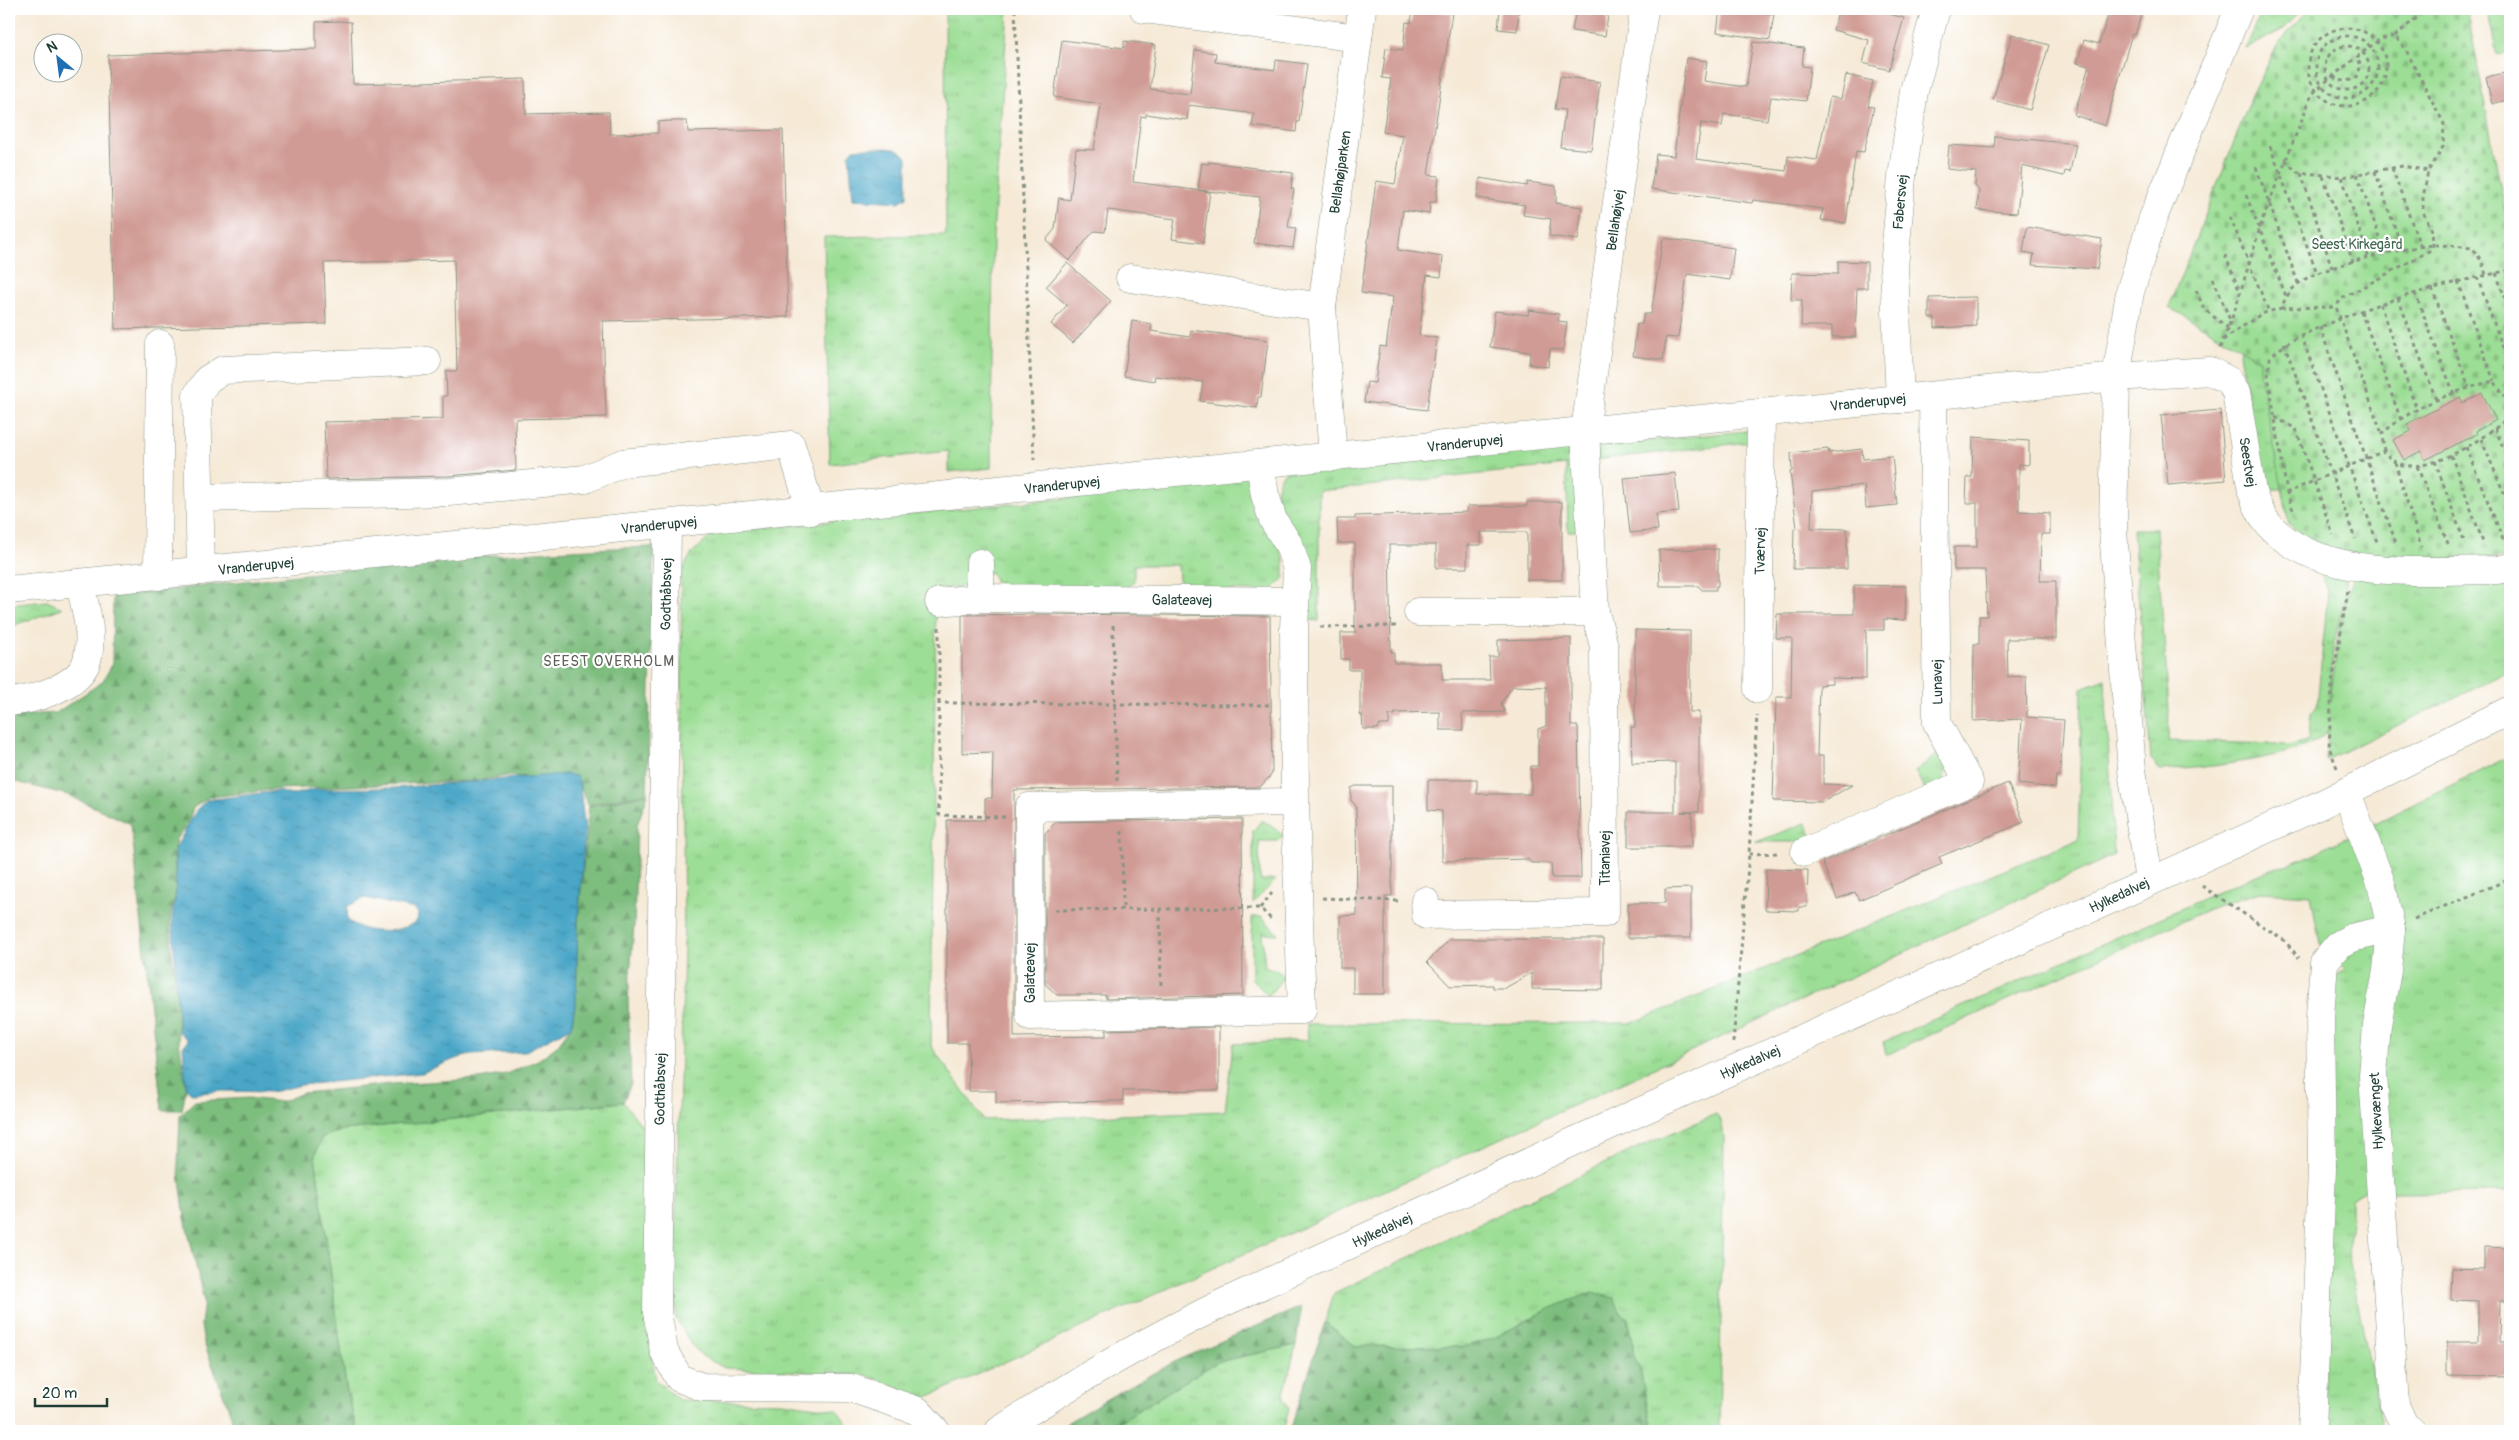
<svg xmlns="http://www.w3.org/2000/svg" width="2519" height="1440" viewBox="0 0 2519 1440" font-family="Pangolin,sans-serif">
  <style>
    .grass { fill: url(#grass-tufts); stroke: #5e8e64 }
    .forest { fill: url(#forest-firs); stroke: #4e7d59 }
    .cemetery { fill: url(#cemetery-stones); stroke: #5e8e64 }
    .water { fill: url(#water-ripples); stroke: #34727e; fill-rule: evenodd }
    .building { fill: #d09b94 }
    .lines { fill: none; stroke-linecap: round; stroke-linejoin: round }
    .minor-casing { stroke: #8a9486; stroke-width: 29 }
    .path { stroke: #8a9486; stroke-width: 3; stroke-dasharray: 4 4; stroke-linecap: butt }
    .minor { stroke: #fff; stroke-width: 28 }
    .labels { text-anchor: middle; stroke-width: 4.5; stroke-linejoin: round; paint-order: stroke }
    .street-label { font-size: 14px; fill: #1f3d34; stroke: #fff }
    .park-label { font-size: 14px; fill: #3e654c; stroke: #fff }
    .neighbourhood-label { font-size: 15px; letter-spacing: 1px; fill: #5d5e56; stroke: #fff }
  </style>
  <defs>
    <pattern id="grass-tufts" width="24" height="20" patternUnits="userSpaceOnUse" patternTransform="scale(1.25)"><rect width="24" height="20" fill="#9cde95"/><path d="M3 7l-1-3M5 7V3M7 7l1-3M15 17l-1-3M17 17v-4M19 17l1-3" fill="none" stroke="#86bf81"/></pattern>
    <pattern id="forest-firs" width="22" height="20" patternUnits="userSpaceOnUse" patternTransform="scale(1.25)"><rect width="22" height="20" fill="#7dbd7e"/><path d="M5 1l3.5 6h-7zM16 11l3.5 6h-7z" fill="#669b68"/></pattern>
    <pattern id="cemetery-stones" width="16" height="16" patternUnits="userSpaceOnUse" patternTransform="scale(1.25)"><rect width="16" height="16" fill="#9cde95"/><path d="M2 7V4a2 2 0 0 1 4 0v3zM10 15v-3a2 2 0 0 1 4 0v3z" fill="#86bf81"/></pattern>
    <pattern id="water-ripples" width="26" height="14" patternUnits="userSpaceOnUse" patternTransform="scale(1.25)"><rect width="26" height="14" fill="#48a6c7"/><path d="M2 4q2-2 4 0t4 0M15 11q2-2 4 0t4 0" fill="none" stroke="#3b88a2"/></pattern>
  </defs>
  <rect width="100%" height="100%" fill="#fff"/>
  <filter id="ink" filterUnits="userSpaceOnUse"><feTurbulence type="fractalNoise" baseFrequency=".02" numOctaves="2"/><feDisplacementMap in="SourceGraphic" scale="10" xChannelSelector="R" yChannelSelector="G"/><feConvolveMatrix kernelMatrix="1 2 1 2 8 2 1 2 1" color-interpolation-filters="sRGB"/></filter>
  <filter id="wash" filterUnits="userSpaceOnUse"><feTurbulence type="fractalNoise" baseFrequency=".0096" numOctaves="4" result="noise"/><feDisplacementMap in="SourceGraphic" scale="20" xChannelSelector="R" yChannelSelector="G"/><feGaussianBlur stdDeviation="1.12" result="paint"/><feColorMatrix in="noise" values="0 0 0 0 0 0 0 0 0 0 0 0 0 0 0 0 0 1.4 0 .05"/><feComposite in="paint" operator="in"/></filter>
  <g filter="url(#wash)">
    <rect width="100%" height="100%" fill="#f6ead7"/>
    <g class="grass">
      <polygon points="945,9 1008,9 993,236 991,468 949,472 949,451 830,464 824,237 946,235"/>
      <polygon points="2263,9 2302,9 2284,29 2246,48"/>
      <polygon points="2487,9 2510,9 2510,53 2497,55"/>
      <polygon points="2262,320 2283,489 2263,489 2240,353 2243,336"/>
      <polygon points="1755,430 1758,441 1595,460 1600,446"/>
      <polygon points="1560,445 1568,449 1577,460 1576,531 1568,531 1566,465 1319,491 1319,621 1305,620 1276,491 1280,478 1285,472"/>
      <polygon points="1245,475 1254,484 1284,560 1284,578 1271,591 1186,590 1179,580 1178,565 1134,565 1134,581 1125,589 1003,588 996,582 991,572 970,578 962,587 936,589 931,1046 984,1120 1225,1111 1233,1044 1308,1040 1307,1024 1632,1023 2078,840 2082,688 2105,679 2114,855 1581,1102 925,1398 866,1375 725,1368 702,1356 690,1343 676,1318 674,1276 684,951 681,572 692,553 715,533 1150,490 1159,484"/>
      <path d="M2133,529H2156L2169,709L2168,741L2277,744L2289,746L2309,740L2311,714L2317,706L2328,592C2325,579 2321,578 2320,563L2343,574L2348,593L2340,616L2333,649L2330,701L2340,624L2355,571L2510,573V671L2326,760L2328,730C2314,758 2191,769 2159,771L2151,759Z"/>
      <polygon points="47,601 62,608 9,627 9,605"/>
      <polygon points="1941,752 1947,767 1943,782 1925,790 1915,771"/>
      <polygon points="2510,756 2510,1192 2395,1193 2368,1188 2351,1198 2351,1222 2347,1249 2383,1431 2324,1431 2328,980 2346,970 2320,944 2311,895 2260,892 2216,906 1886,1055 1883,1042 2254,876 2305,858"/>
      <polygon points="1262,820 1284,835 1277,841 1259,841 1260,880 1276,880 1253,903 1253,831"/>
      <polygon points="1806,823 1813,837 1795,842 1756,842"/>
      <polygon points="1252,917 1262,917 1278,934 1262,933 1265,968 1278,970 1284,977 1268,996 1252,979"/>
      <polygon points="623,1102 648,1133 651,1352 656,1380 679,1400 782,1402 837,1410 847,1424 832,1431 357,1431 346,1387 315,1155 322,1137 343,1130"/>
      <polygon points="1716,1114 1721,1120 1724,1136 1719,1431 1652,1431 1640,1369 1633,1354 1633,1341 1628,1318 1621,1313 1549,1309 1492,1339 1463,1347 1355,1346 1325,1322 1334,1293 1639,1147"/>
      <polygon points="1296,1345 1283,1398 1289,1409 1283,1431 1104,1431 1217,1362"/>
    </g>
    <g class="forest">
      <path d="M654,547L647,793L588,805L576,776L566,774L529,777L507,776L473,781L279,789L209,797L193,808L188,823L176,839L174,849L176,894L170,916L172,956L177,996L178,1034L186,1088L182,1110H162L131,824L68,795L9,780V716L56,713L102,682L112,665L113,596C291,577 475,550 654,547Z"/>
      <polygon points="648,794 637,825 634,925 628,1000 631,1084 623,1102 343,1130 322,1137 315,1155 346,1387 357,1431 234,1431 231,1415 204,1343 201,1325 204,1301 185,1218 178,1165 180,1115 195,1101 249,1098 281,1102 303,1093 392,1084 479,1079 506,1074 538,1060 557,1046 571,1027 576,1001 578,923 589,806"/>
      <polygon points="1592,1292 1614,1298 1621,1313 1627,1318 1633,1341 1633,1354 1640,1369 1652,1431 1290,1431 1325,1322 1355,1346 1463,1347 1492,1339 1549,1309"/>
      <polygon points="1301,1307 1296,1345 1217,1362 1104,1431 1053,1431 1122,1390 1180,1359"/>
    </g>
    <path class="cemetery" d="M2309,9H2467L2510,238V558C2451,558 2332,570 2289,524L2260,375V360L2169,307L2252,96L2278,44Z"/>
    <g class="water">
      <path d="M868,148C880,149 901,145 907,158V197L899,202L853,199L849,155L854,149Z"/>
      <path d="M566,774L576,776L579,780L585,829L578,923L576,1001L571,1027L524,1052L471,1055L455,1059L422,1073L302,1085L272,1092L221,1091L192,1094L186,1088L183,1047L188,1040L179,1032L172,916L176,894L175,849L197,809L207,800L279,791L291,795L316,789L394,788ZM365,898L414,909L418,913L417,921C397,934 365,936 347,919L348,906Z"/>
    </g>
    <g id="blocks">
      <g class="building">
        <polygon points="1413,9 1452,13 1428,175 1439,176 1436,202 1430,202 1429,214 1403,210 1398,250 1443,257 1441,277 1427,275 1419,335 1437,338 1427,410 1364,402 1367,382 1375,383 1380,346 1386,347 1393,297 1361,293 1376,181 1395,184 1403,135 1383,132 1391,79 1382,78 1386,48 1403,50 1406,22 1411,23"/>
        <polygon points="1500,9 1519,9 1517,31 1498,29"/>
        <polygon points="1576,9 1609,9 1605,36 1572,31"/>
        <polygon points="1720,9 1740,9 1774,14 1770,40 1717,32"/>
        <polygon points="1839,9 1871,9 1904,18 1889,70 1863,63 1869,40 1833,30"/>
        <polygon points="2110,9 2143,9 2135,35 2132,34 2105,126 2074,115 2089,66 2077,63 2084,40 2099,44"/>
        <polygon points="339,21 351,22 353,84 525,79 526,114 609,112 610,134 658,133 658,122 669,121 687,121 688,132 783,130 788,317 603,321 606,417 515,419 516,470 448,476 326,479 324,422 443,419 443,396 447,396 446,371 457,371 454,260 324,263 326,324 115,329 108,55 316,49 316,22"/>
        <polygon points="2012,34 2049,45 2030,110 1993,100"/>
        <polygon points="1062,40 1124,48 1124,41 1156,45 1150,89 1190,94 1195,50 1216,53 1215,62 1275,70 1276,60 1307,64 1299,122 1297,122 1296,132 1252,126 1254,114 1189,105 1187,120 1146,114 1146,117 1141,116 1133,182 1210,192 1203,243 1172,239 1175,219 1108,210 1105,232 1094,231 1069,261 1046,240 1055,229 1059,198 1070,200 1076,149 1094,150 1101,104 1054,97"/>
        <polygon points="1753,42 1804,48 1802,66 1810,67 1806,101 1771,97 1767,120 1724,114 1722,126 1701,123 1696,159 1786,171 1788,156 1817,160 1830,97 1841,99 1846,75 1873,81 1868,106 1874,107 1864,152 1856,151 1846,223 1821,220 1823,209 1753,200 1752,203 1651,189 1656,154 1674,156 1686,58 1707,61 1704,81 1746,87"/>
        <polygon points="2505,73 2510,99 2492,104 2486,77"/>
        <polygon points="1560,76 1600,82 1591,150 1560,147 1565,110 1555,109"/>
        <polygon points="1995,136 2076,144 2070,172 2065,171 2064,176 2022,166 2017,213 1977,210 1979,190 1975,186 1976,172 1947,169 1949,145 1994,148"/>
        <polygon points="1209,162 1293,173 1291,189 1294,189 1288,227 1296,228 1293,248 1254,243 1260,197 1198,190 1202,163 1209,164"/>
        <polygon points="1480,178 1527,186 1528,182 1556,186 1556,203 1582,207 1578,240 1549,236 1551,219 1523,215 1525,205 1477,198"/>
        <polygon points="2027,227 2102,239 2097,269 2032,265 2034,254 2023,252"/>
        <polygon points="1663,238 1734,248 1730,280 1687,274 1678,338 1666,337 1663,360 1633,356 1637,324 1642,324 1644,314 1651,314"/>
        <polygon points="1838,261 1867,262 1867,288 1857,288 1855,337 1832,337 1832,326 1801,326 1802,300 1791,300 1792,273 1838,274"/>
        <polygon points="1067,263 1111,301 1073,343 1051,324 1067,305 1046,287"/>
        <polygon points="1976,297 1976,326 1935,328 1935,318 1929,318 1929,298"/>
        <polygon points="1529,310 1559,314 1558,321 1567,322 1563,350 1550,349 1548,367 1529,364 1530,352 1490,347 1495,311 1528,315"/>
        <polygon points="1132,321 1152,324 1151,331 1190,337 1191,330 1268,340 1261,397 1258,397 1257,408 1200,401 1203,382 1155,376 1154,381 1124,376"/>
        <polygon points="2482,393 2496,420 2476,431 2477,434 2425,460 2421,451 2404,460 2393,440 2411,431 2407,424 2460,397 2463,403"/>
        <polygon points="2220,410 2226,480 2168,485 2161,415"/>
        <polygon points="1973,437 2029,441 2029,465 2019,464 2019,511 2050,513 2050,534 2041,534 2040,581 2056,581 2056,639 2007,639 2008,677 2026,676 2027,717 2064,720 2060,776 2056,776 2055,788 2018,784 2022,719 1973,721 1974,644 1979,644 1979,616 1987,616 1985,570 1954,570 1954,547 1977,547 1977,503 1966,503 1967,477 1972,477"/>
        <polygon points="1828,449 1829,453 1862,449 1863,459 1892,456 1897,505 1866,508 1864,485 1812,491 1811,528 1847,529 1847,569 1793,569 1794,528 1797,528 1790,472 1792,471 1791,453"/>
        <polygon points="1675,473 1679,512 1656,514 1658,530 1630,533 1624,478"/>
        <polygon points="1527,502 1562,502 1562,580 1527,580 1527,532 1481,532 1481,545 1467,545 1467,568 1436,568 1436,545 1389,545 1391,652 1394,652 1394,663 1442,663 1442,680 1490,680 1489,657 1498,657 1498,640 1571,638 1571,726 1578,726 1581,878 1552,878 1551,863 1531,863 1528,859 1442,861 1442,811 1428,810 1428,780 1477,780 1477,794 1531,794 1531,766 1538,766 1538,729 1546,726 1546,687 1513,686 1501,703 1505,712 1462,713 1463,730 1440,730 1440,712 1395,713 1395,715 1389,715 1389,725 1380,725 1377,729 1363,729 1362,715 1360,715 1360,670 1349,670 1349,659 1341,659 1341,633 1355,633 1355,543 1338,543 1337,519 1355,519 1355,516 1467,512 1467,506 1527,506"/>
        <polygon points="1718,549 1718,586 1716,586 1716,590 1702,590 1698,586 1660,586 1659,550"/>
        <polygon points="1854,585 1906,586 1905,620 1884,619 1884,630 1866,630 1866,679 1832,678 1832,684 1819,685 1817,756 1823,756 1823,784 1852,785 1823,802 1773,801 1776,697 1791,697 1792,638 1776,638 1777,614 1854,614"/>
        <polygon points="1036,614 1270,616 1272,774 1260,787 1014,790 1014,1037 1106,1036 1106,1030 1219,1027 1219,1090 1123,1091 1123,1101 996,1103 996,1091 969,1091 968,1043 947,1043 947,820 985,820 985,798 992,798 993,752 962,753 962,615"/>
        <polygon points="1635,630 1690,631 1690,712 1699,712 1699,812 1681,812 1692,812 1692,847 1628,847 1628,812 1675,812 1675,762 1632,763 1631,727 1635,727"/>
        <polygon points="2008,783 2024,822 1939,857 1942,864 1859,900 1855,892 1837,899 1822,862"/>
        <polygon points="1356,786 1392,786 1392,896 1385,896 1385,994 1353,994 1353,968 1340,968 1340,916 1357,915 1356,806 1351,800 1351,788"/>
        <polygon points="1242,819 1243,995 1106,999 1106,995 1057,995 1045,984 1045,833 1056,822"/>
        <polygon points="1766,869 1808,870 1807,907 1799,907 1799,911 1765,910"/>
        <polygon points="1691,888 1691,938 1628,938 1628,903 1665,903 1665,889"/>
        <polygon points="1450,939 1603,939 1603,990 1532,989 1532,973 1505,988 1493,988 1493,985 1450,986 1427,962"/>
        <polygon points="2484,1247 2510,1248 2510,1301 2500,1301 2499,1342 2510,1342 2510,1377 2447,1376 2447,1342 2478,1342 2478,1301 2451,1300 2452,1268 2484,1269"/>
      </g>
    </g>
  </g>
  <g filter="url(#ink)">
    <use href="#blocks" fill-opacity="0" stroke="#8a9486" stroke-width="1"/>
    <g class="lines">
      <defs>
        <g id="minor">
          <polyline points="1144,9 1358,38"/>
          <polyline points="1130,278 1322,307"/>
          <polyline points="1900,399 1894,267 1902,177 1914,91 1936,9"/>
          <polyline points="1333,457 1322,307 1362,9"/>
          <polyline points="1260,464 1265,495 1273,520 1289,545 1297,569 1294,628 1295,802 1302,1010 1030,1016 1029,807 1295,802"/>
          <polyline points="200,498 449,492 585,479 623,463 791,445 811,511"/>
          <polyline points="667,524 657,1312 664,1351 679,1378 702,1387 851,1388 918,1411 936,1431"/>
          <polyline points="980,563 980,598"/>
          <polyline points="201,571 197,395 208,379 223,370 427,361"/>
          <polyline points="158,576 160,344"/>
          <path d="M9,590L2116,377L2210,371L2229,381L2236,392L2252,492C2256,503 2262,518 2270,526C2322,582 2428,570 2498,570L2510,567"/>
          <polyline points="939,602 980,598 1295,601"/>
          <polyline points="1418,612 1595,612"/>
          <polyline points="1758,689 1761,413"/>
          <path d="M9,702C32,700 80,687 87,660C94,635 85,608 80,583"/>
          <polyline points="2347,793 2381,883 2391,929 2387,971 2377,1025 2373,1075 2395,1405 2404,1425 2412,1431"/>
          <polyline points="1805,852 1969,782 1937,723 1933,396"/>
          <polyline points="2149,881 2132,770 2113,531 2116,377 2130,292 2153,218 2239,9"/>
          <polyline points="1425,901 1426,915 1605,913 1604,646 1595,612 1585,431 1644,9"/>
          <path d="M999,1431C1071,1384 1145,1341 1223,1303L1575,1141L2322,804L2510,710"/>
          <polyline points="2312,1431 2322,1169 2320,1017 2324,962 2338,945 2351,938 2391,929"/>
        </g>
      </defs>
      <use href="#minor" class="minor-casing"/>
      <g class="path">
        <polyline points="1015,9 1034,460"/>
        <circle cx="2347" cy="67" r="39"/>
        <polyline points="2395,36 2427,9"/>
        <circle cx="2347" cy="67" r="31"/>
        <circle cx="2347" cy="68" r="22"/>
        <path d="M2333,76C2341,83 2348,82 2357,77L2361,65L2357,57"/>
        <polyline points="2270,146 2317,273"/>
        <polyline points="2285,160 2297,172 2342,177 2403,166 2428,171"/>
        <polyline points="2256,167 2298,283"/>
        <polyline points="2392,168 2421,248"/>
        <polyline points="2375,171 2403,251"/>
        <polyline points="2301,173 2332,268"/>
        <polyline points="2357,174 2386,255"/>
        <polyline points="2323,176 2353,262"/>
        <polyline points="2342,177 2369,259"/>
        <polyline points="2246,195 2286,296"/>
        <polyline points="2230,217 2269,312"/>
        <polyline points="2225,255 2240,292"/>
        <polyline points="2496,273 2510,312"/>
        <polyline points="2477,277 2510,367"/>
        <polyline points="2213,278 2230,320"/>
        <polyline points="2458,281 2494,381"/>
        <polyline points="2432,288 2469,387"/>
        <polyline points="2196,290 2204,309 2228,328"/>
        <polyline points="2415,293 2454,394"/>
        <polyline points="2398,298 2437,402"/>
        <polyline points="2380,304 2417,411"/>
        <polyline points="2281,308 2336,307"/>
        <polyline points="2361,311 2401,420"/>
        <polyline points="2320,327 2397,546"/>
        <polyline points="2301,335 2377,542"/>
        <path d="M2223,340L2261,314L2281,308C2285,299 2290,290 2299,283C2321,266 2406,247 2435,245C2448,245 2460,247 2473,248L2482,262L2486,275"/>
        <polyline points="2284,343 2355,539"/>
        <polyline points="2220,348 2235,310 2263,218 2312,94 2329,79 2380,39 2395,36 2406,50 2444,124 2443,147 2428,171 2423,198 2423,212 2432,230 2433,245 2429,251 2341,299 2336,307 2382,434"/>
        <polyline points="2275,417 2296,429 2333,535"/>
        <polyline points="2495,428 2510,464"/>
        <polyline points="2481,439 2510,507"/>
        <polyline points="2466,447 2504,542"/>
        <path d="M2384,451L2382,434C2411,407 2456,390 2494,381L2504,396"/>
        <polyline points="2451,455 2484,545"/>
        <polyline points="2435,461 2465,544"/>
        <polyline points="2395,462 2421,547"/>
        <polyline points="2417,466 2449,546"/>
        <path d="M2286,493L2384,451C2387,455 2391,460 2395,462C2425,479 2488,436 2510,416L2504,396L2510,393"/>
        <path d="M2293,510L2287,493L2268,376L2270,358C2287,340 2303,335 2325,325C2384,299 2447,284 2510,270"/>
        <polyline points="1113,625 1117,781"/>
        <polyline points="1320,627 1396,626"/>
        <polyline points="939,703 939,626"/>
        <polyline points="2337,768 2329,747 2332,683 2348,590"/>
        <polyline points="1005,817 939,815 939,703 1269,705"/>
        <polyline points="1122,831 1123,909"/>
        <polyline points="1749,854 1781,853"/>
        <polyline points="2202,886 2285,941 2299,958"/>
        <polyline points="1322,898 1401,901"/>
        <polyline points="1260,908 1272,893"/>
        <polyline points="1160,909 1161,988"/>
        <polyline points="1055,910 1260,908 1272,920"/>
        <polyline points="2414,919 2510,879"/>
        <polyline points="1733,1043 1749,854 1757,715"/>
      </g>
      <use href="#minor" class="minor"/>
    </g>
  </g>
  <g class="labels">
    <g class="street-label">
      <text transform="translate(1340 172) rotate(-82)" y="5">Bellahøjparken</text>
      <text transform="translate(1900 202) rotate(-85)" y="5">Fabersvej</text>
      <text transform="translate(1615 220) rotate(-82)" y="5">Bellahøjvej</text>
      <text transform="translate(1868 402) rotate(-6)" y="5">Vranderupvej</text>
      <text transform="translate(1465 443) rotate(-6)" y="5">Vranderupvej</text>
      <text transform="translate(2248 462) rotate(81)" y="5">Seestvej</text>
      <text transform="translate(1062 485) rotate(-6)" y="5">Vranderupvej</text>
      <text transform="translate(659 525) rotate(-6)" y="5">Vranderupvej</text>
      <text transform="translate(1760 551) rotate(-89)" y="5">Tværvej</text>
      <text transform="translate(256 566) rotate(-6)" y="5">Vranderupvej</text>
      <text transform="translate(666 594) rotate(-89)" y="5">Godthåbsvej</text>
      <text x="1182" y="605">Galateavej</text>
      <text transform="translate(1937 682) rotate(-91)" y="5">Lunavej</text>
      <text transform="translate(1605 858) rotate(-90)" y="5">Titaniavej</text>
      <text transform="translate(2119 895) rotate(-25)" y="5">Hylkedalvej</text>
      <text transform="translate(1030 973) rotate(-90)" y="5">Galateavej</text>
      <text transform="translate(1750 1062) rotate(-24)" y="5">Hylkedalvej</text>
      <text transform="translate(660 1089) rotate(-89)" y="5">Godthåbsvej</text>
      <text transform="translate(2376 1111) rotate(-93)" y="5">Hylkevænget</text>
      <text transform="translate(1382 1230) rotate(-25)" y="5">Hylkedalvej</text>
    </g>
    <g class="park-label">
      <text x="2357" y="249">Seest Kirkegård</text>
    </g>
    <g class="neighbourhood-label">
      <text x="609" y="666">SEEST OVERHOLM</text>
    </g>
  </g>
  <rect width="2519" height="1440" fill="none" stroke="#fff" stroke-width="30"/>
  <g transform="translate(58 58) rotate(331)"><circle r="24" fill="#ffffff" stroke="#a5b1ae"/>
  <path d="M0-4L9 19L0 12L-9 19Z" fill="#1f6fb2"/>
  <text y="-8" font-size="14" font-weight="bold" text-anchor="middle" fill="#1f3d34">N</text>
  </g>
  <path d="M35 1398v8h72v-8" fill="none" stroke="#1f3d34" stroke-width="2.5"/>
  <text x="42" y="1398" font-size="15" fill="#1f3d34" stroke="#ffffff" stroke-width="4" paint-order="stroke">20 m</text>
</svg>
